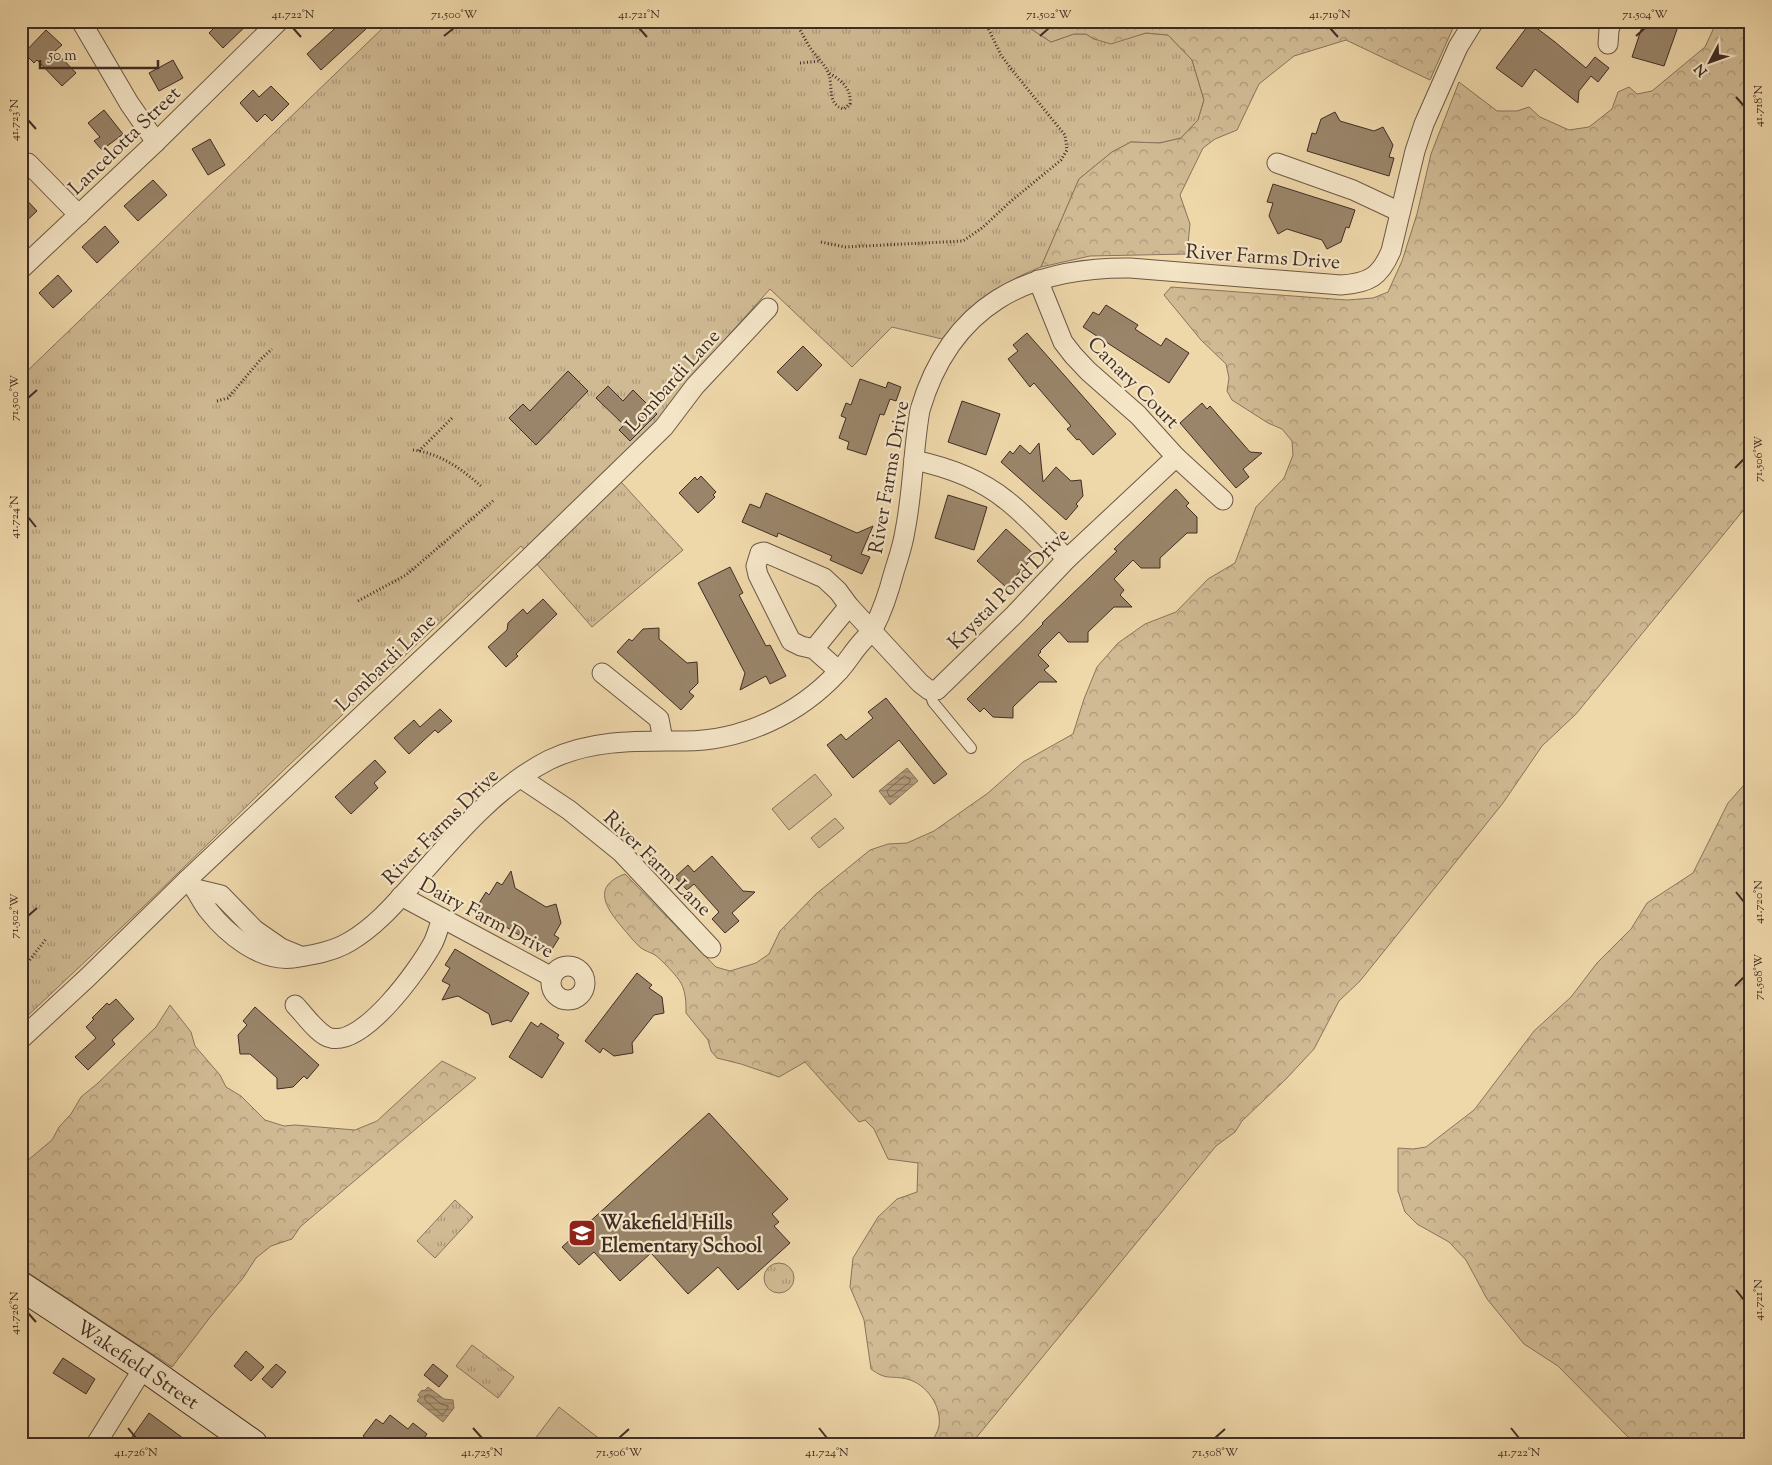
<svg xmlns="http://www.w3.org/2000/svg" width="1772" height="1465" viewBox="0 0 1772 1465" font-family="'Sorts Mill Goudy',serif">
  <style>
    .grass { fill: url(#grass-tufts); stroke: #88745c }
    .forest { fill: url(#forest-crowns); stroke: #88745c }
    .garden { fill: #d0ba93; stroke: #88745c }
    .water { fill: url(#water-rules); stroke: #857059 }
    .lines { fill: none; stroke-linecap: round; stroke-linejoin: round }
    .shore { stroke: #7a6550; stroke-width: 1 }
    .building { fill: #9a856a; stroke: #402d25 }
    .lane-casing { stroke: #6c5846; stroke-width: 12 }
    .street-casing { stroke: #6c5846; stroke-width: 21 }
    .secondary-casing { stroke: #402d25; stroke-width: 30 }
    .path { stroke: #402d25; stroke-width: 3; stroke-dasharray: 1 2.5; stroke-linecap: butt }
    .lane { stroke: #f4e5c7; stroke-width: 10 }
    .street { stroke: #f4e5c7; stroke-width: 19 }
    .secondary { stroke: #f4e5c7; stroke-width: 28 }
    .ticks { fill: none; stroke: #402d25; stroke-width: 2 }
    .labels { text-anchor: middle; stroke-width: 4.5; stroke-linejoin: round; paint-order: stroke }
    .street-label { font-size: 20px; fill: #402d25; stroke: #f4e5c7 }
    .poi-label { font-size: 20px; font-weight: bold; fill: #402d25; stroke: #f4e5c7; text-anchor: start }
    .neatline { fill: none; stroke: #402d25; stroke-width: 2 }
    .ticks-label { font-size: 12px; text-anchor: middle; fill: #402d25 }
  </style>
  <defs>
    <pattern id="grass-tufts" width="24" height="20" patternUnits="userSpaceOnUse" patternTransform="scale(1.25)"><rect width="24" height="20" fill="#d0ba93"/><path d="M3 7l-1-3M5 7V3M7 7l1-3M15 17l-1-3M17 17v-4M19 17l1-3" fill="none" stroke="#aa9878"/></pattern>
    <pattern id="forest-crowns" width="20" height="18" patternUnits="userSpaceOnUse" patternTransform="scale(1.25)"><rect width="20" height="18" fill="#d0ba93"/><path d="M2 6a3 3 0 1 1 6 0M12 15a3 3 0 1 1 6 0" fill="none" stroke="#aa9878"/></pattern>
    <pattern id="water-rules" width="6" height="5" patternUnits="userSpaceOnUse" patternTransform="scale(1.25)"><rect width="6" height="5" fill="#b39d7c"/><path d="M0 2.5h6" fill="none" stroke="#938065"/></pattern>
  </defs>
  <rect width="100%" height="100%" fill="#eed7a9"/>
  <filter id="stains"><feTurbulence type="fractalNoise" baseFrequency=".004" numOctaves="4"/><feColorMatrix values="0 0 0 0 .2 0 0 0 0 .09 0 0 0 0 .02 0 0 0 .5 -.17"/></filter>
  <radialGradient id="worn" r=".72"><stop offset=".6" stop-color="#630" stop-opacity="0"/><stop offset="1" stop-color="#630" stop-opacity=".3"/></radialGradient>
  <g class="grass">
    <path d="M390,21H1019L1051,42L1074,34H1086L1094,39L1129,37L1146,33L1168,35L1192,60L1204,100L1198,120L1181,138L1160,143L1131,142L1112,152L1079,179L1041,267C995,285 975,304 942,339L892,327L852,367L770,289L703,364L661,424L612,472L683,550L592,627L521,546L288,766L142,908L21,1022V377Z"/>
    <polygon points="455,1200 473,1217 435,1258 417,1241"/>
    <circle cx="779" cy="1278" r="15"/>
    <polygon points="472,1345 514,1377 498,1398 456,1366"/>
  </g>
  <g class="forest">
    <polygon points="1019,21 1456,21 1430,80 1346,40 1294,56 1259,84 1237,130 1215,139 1203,148 1180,195 1190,224 1187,254 1090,256 1041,267 1079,179 1112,152 1131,142 1160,143 1181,138 1198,120 1204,100 1192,60 1168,35 1146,33 1111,44 1094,39 1086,34 1074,34 1051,42"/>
    <path d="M1717,21H1751V501L1576,714L1542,746L1503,803L1360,981L1339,1001L1314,1049L1286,1079L1242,1121L1235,1132L1216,1146L971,1444H931C933,1439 938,1432 939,1426C942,1407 927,1384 907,1379C890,1375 887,1381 871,1369L864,1320L850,1287L853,1258L878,1217L897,1199L917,1192L918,1163L888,1159L874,1129L865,1120L859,1122L805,1062L779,1077L741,1064L717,1058L711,1051L708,1040L686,1013C686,1003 686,993 681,983C677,976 661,959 655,955C650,952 645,951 641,948C634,942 628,934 622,927C605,907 592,886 625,874L716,967L730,971L756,963L769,954L780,931L816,894L870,850L888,844L907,843L934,831L988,793L1023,762L1073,734L1084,699L1097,667L1118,643L1145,624L1176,612L1208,579L1235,563L1256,507L1284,478L1293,455L1292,441L1282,429L1268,423L1232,400L1227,391L1229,378L1226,364L1201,340L1164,295L1171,287L1347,300L1373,298L1388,292L1402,261L1417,214L1431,154L1459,82L1497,111H1517L1529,107L1540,117L1569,130L1589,127L1612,109L1618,92L1629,87L1637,94L1652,91L1705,47Z"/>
    <polygon points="1751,777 1751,1444 1635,1444 1558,1366 1524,1344 1487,1299 1466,1260 1449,1242 1417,1224 1405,1212 1398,1191 1398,1148 1413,1149 1426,1147 1474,1110 1534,1031 1571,997 1597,963 1631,929 1647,903 1693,873 1728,803"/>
    <polygon points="170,1005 191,1032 195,1046 220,1075 226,1087 241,1096 265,1120 284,1126 295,1125 355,1130 377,1121 442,1061 476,1078 300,1227 292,1239 271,1246 256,1258 243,1278 211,1316 172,1367 21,1268 21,1166 52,1140 59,1127 71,1114 81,1097 98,1083 156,1027"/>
  </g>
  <g class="garden">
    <polygon points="815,774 832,795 789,830 772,809"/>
    <polygon points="835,818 844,828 819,848 811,838"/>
    <polygon points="559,1407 606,1444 531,1444"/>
  </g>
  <g class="water">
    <polygon points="907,768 918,781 890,805 879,791"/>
    <polygon points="428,1387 444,1399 453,1400 454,1408 443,1422 417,1401 420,1397 418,1395 422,1390 424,1391"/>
  </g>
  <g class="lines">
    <g class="shore">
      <polygon points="905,776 910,779 910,782 892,796 889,796 887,791"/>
      <polygon points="430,1395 441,1404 448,1406 448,1408 443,1414 441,1414 425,1400 425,1396"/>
    </g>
  </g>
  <g class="building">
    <polygon points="221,21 251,21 223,48 209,33"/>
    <polygon points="343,21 361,21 367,28 321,70 307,54"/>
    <polygon points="1644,21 1680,21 1664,66 1632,57"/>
    <polygon points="1530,23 1555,42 1586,68 1595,57 1609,68 1598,82 1591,76 1579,91 1578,103 1535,69 1522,87 1496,68"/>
    <polygon points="46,30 62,45 55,51 76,73 62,86 37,60 34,63 24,53"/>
    <polygon points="173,60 183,78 159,91 149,73"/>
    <polygon points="271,86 289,104 272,121 265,114 257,122 240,103 253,90 259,97"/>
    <polygon points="104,110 123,134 102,150 94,141 100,137 88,123"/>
    <polygon points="1335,112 1340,121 1374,131 1383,127 1393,145 1389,157 1394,158 1389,176 1307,151 1312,133 1316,134 1321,119"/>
    <polygon points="210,139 225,165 208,175 192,149"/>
    <polygon points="153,180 167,195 138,221 124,206"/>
    <polygon points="1273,184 1355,210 1349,228 1346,227 1341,242 1327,249 1322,240 1287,229 1278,234 1269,216 1273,203 1267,202"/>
    <polygon points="21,194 37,211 21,226"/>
    <polygon points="105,226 119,242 97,263 82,247"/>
    <polygon points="58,275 72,291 53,308 39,293"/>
    <polygon points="1106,305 1138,325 1135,329 1161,346 1166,338 1189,353 1169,383 1083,327 1093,312 1099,315"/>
    <polygon points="1027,333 1116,434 1093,455 1079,439 1077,440 1067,429 1071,426 1034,383 1030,387 1008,359 1018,351 1013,345"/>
    <polygon points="803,346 822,365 797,391 777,372"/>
    <polygon points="568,371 588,391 536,445 509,418 523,404 530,411"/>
    <polygon points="860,379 886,388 888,382 901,387 896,401 890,399 884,415 880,414 866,455 847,449 849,442 839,438 846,418 841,416 846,403 851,405"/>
    <polygon points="608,386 623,401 633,390 657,414 630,441 619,430 624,425 596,398"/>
    <polygon points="962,401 1000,414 986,455 948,442"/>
    <polygon points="1202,403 1207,409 1210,406 1250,452 1262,453 1243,469 1249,477 1236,488 1180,423"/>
    <polygon points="1039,443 1043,482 1056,467 1071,481 1081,480 1083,496 1076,504 1078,506 1066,520 1001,462 1010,451 1013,454 1020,445 1030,454"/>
    <polygon points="701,476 716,492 713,495 715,497 698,513 679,493 695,477 697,480"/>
    <polygon points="1176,489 1189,503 1186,506 1197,517 1197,533 1187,533 1160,558 1160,568 1141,568 1133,560 1114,579 1124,590 1120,595 1132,607 1114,607 1088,632 1088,642 1068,642 1059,632 1040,651 1041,652 1038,655 1049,666 1044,670 1057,682 1039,682 1013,707 1013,718 993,717 984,708 980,712 967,699 1043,624 1042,623 1117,551 1114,549"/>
    <polygon points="766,493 857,533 873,526 861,554 870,557 862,574 830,560 832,556 778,533 777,537 742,522 750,504 760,508"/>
    <polygon points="948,495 987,507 974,550 935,538"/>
    <polygon points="1006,529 1035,555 1006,587 977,561"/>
    <polygon points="730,567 743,593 739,595 766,646 770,645 786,676 770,684 766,676 740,690 745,673 698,583"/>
    <polygon points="543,599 557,614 516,654 518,656 506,667 488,647 507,630 508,623 523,609 527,614"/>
    <polygon points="659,628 659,639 687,663 697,662 698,683 689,692 694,696 681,710 617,652 629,639 632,641 643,629"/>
    <polygon points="886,698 947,774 934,784 899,740 853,778 827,745 841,734 846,740 873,718 868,712"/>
    <polygon points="440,709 452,721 438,733 435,730 409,754 394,738 414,720 420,727"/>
    <polygon points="375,760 386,772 374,783 378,788 351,814 335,797"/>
    <polygon points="712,856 743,891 755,892 732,913 739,921 725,933 712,919 719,912 694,884 687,890 675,877 688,865 694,872"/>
    <polygon points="511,871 515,888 546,907 556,904 561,923 554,935 559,938 549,954 476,908 486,892 489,895 497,882 502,885"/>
    <polygon points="455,949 529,993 511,1022 508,1020 492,1025 489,1014 458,996 442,1000 450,985 442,981 450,968 445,965"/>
    <polygon points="637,973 652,985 649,988 662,997 664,1013 654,1015 632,1043 633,1053 614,1056 603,1048 600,1053 585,1041"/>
    <polygon points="116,999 134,1019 112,1040 115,1044 88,1070 75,1057 96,1038 86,1027 94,1019 92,1018 107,1003 109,1005"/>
    <polygon points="255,1007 319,1065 307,1079 304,1076 293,1087 277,1089 277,1078 250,1054 240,1054 238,1035 247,1025 243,1021"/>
    <polygon points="531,1022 538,1027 541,1023 559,1035 557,1038 564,1043 542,1078 509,1057"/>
    <polygon points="709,1113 788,1199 772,1214 779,1222 774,1226 790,1243 738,1290 718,1267 688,1294 651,1253 620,1281 594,1252 579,1265 562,1247"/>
    <polygon points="246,1351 264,1367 251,1381 234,1366"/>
    <polygon points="63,1358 95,1379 86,1394 53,1373"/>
    <polygon points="276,1364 286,1372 272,1388 262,1379"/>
    <polygon points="433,1364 448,1376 439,1387 424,1375"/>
    <polygon points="149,1413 191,1444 127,1444"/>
    <polygon points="390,1415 408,1429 413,1423 427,1434 420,1444 373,1444 363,1436 376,1419 383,1424"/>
  </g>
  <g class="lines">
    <defs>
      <polyline id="lane" points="929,690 933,702 971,748"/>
      <g id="street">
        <polyline points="81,21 129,103 156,142"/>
        <polyline points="1608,44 1609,30 1612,21"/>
        <polyline points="28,163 79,215"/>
        <polyline points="1277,163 1353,190 1400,212"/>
        <polyline points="21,269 156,142 279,21"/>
        <polyline points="1038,280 1063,342 1073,355 1088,371 1138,415 1176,457 1223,500"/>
        <path d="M914,460C947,467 979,478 1006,500C1028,517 1047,539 1067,559"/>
        <polyline points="814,649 849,606"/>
        <polyline points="839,671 814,649 801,646 791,641 758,575 756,566 760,553 764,552 824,578 838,591 849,606 920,683 929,690 937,690 1014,615 1067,559 1176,457"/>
        <polyline points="602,673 659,719 663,740"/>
        <polyline points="521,778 569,810 621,852 711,948"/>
        <path d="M187,880C197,889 200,900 208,910C227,934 260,962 293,958C312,955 332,952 349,942C380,924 402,895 426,869C462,828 500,785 549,760C592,739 640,741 685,741C742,741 799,714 837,673C846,664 852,653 860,644C865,638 870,634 874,627C883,610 889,591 894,572C898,559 903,545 905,531C913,491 913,450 920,410C951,305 1027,267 1130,268L1341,285C1369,283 1380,277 1391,251L1415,151L1424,124L1458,47L1474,21"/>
        <polyline points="196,889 221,895 255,930 281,948 298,955"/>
        <polyline points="401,896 552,977"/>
        <circle cx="568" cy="983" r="17"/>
        <path d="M295,1005C304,1014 319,1036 331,1038C364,1046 419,969 433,943C437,935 439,926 442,918"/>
        <polyline points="21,1039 88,977 187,880 527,560 664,427 695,386 768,308"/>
        <polyline points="96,1444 144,1367"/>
      </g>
      <polyline id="secondary" points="21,1286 144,1367 253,1444"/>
    </defs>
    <use href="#lane" class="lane-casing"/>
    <use href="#street" class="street-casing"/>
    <use href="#secondary" class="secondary-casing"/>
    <g class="path">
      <path d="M795,21C801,31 805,40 811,49C817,58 826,65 829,75C833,87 827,105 844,109L850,104C852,89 841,80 829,73"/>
      <polyline points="800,63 821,61"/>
      <polyline points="821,242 845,247 963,241 982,228 1010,202 1061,160 1067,150 1065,135 1012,70 1001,55 987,26"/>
      <polyline points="217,401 228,398 261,359 272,349"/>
      <path d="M413,450C440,453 463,470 482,487"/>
      <polyline points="419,451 452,418"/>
      <polyline points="358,601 406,575 494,500"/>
      <polyline points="21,971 46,939"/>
    </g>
    <use href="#lane" class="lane"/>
    <use href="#street" class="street"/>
    <use href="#secondary" class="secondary"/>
  </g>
  <path class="ticks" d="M293,28L301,37M639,28L647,37M1330,28L1338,37M444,36L454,28M1040,36L1049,28M1636,36L1645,28M1736,97L1744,106M28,120L36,129M28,398L37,390M1735,468L1744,459M28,517L36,527M1736,892L1744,902M28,916L37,908M1735,986L1744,977M1736,1290L1744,1300M28,1313L36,1322M128,1428L136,1438M473,1428L482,1438M819,1428L827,1438M1511,1428L1519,1438M619,1438L629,1429M1215,1438L1225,1429"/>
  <defs>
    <symbol id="school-square" viewBox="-11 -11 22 22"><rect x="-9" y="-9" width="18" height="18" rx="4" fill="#8f2418" stroke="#f4e5c7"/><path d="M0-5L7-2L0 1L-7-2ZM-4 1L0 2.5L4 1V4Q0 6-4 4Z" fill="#fff"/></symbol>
  </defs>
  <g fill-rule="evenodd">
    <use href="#school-square" x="566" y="1217" width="32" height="32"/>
  </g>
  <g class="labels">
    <g class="street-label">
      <text transform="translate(124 140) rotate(-44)" y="7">Lancelotta Street</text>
      <text transform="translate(1263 256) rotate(4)" y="7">River Farms Drive</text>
      <text transform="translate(672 380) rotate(-48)" y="7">Lombardi Lane</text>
      <text transform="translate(1134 382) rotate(45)" y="7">Canary Court</text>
      <text transform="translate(888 477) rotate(-80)" y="7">River Farms Drive</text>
      <text transform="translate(1008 588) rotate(-45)" y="7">Krystal Pond Drive</text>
      <text transform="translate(385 662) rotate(-44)" y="7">Lombardi Lane</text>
      <text transform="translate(440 826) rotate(-45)" y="7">River Farms Drive</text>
      <text transform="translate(658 863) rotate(44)" y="7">River Farm Lane</text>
      <text transform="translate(487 917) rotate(28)" y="7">Dairy Farm Drive</text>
      <text transform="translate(138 1364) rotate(34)" y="7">Wakefield Street</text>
    </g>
    <g class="poi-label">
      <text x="601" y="1229">Wakefield Hills<tspan x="601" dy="23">Elementary School</tspan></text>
    </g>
  </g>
  <rect width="1772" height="1465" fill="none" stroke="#eed7a9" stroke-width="55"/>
  <g transform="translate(1710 62) rotate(229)" stroke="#f4e5c7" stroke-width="4" paint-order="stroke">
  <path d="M0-4L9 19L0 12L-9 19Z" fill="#402d25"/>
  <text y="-8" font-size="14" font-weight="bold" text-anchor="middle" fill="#402d25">N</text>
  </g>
  <path d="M40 60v8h118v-8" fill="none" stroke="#402d25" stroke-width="2.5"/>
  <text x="48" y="60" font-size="15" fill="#402d25" stroke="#f4e5c7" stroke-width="4" paint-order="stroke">50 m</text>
  <rect x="28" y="28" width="1716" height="1410" class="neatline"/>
  <g class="ticks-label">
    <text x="293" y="18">41.722°N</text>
    <text x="454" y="18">71.500°W</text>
    <text x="639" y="18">41.721°N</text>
    <text x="1049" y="18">71.502°W</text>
    <text x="1330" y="18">41.719°N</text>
    <text x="1645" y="18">71.504°W</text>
    <text transform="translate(1758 106) rotate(-90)" y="4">41.718°N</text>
    <text transform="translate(14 120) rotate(-90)" y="4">41.723°N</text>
    <text transform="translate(14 398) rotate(-90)" y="4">71.500°W</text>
    <text transform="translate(1758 459) rotate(-90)" y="4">71.506°W</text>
    <text transform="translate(14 517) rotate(-90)" y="4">41.724°N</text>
    <text transform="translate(1758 902) rotate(-90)" y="4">41.720°N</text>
    <text transform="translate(14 916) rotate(-90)" y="4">71.502°W</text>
    <text transform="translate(1758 977) rotate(-90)" y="4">71.508°W</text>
    <text transform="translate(1758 1300) rotate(-90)" y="4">41.721°N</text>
    <text transform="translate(14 1313) rotate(-90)" y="4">41.726°N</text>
    <text x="136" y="1456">41.726°N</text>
    <text x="482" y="1456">41.725°N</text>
    <text x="619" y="1456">71.506°W</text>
    <text x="827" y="1456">41.724°N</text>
    <text x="1215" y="1456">71.508°W</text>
    <text x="1519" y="1456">41.722°N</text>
  </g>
  <rect width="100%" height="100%" filter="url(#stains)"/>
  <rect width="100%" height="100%" fill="url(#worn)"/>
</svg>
